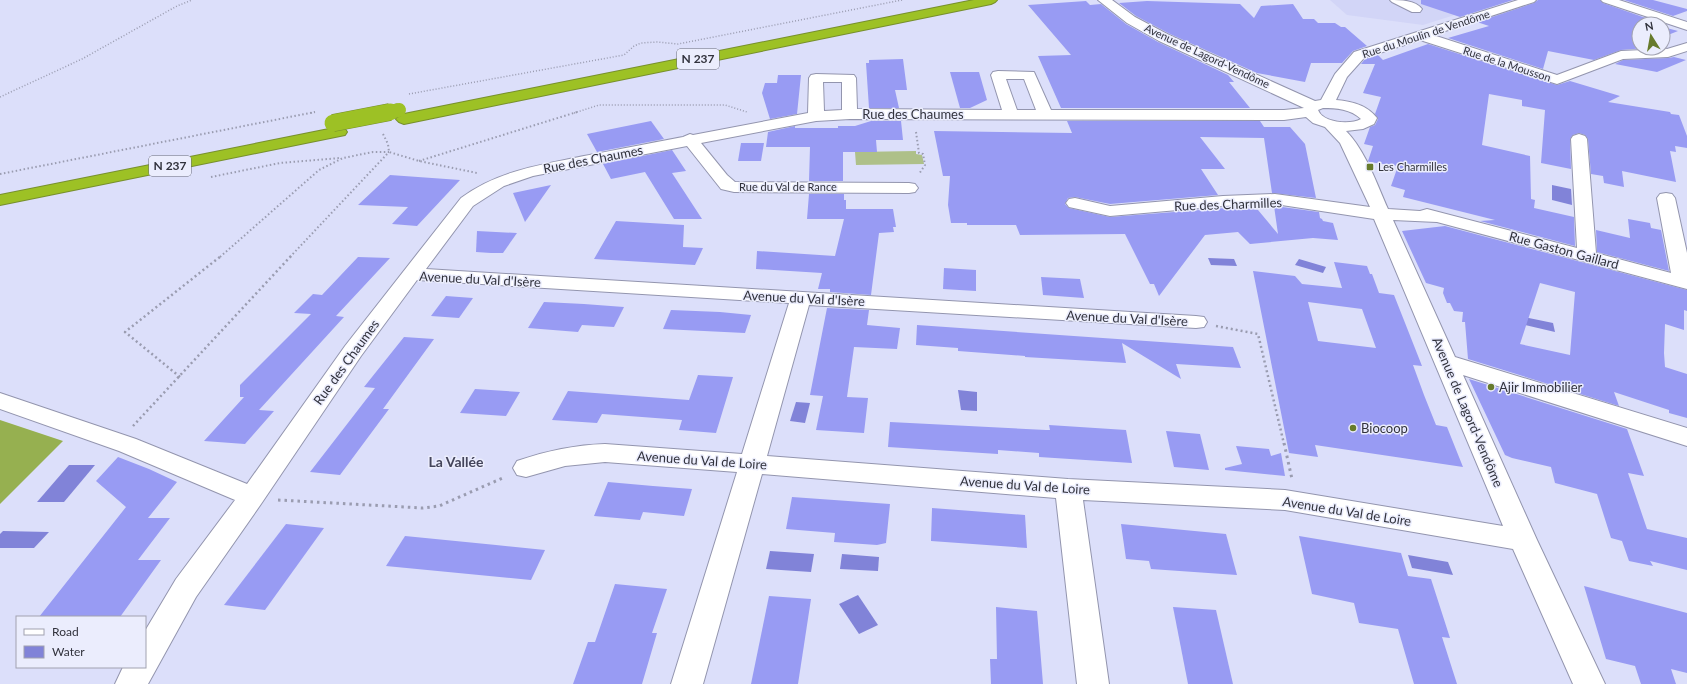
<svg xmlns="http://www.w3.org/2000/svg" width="1687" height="684" viewBox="0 0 1687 684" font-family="Lato,sans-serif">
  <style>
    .built { fill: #d2d5f7 }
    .green { fill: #aec089 }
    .forest { fill: #96b050 }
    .water { fill: #8183d8 }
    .building { fill: #989bf3; fill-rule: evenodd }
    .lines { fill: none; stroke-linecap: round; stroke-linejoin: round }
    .minor-casing { stroke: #9395ae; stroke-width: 2 }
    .highway-casing { stroke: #778f2d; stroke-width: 2 }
    .path-far3 { stroke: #9a9cb0; stroke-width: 1.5; stroke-dasharray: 1 2; stroke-linecap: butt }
    .path-far2 { stroke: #9a9cb0; stroke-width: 2; stroke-dasharray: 1.5 2.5; stroke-linecap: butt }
    .path-far1 { stroke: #9a9cb0; stroke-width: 2.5; stroke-dasharray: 2 3; stroke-linecap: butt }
    .path { stroke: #9a9cb0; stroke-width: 3; stroke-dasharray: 2.5 4; stroke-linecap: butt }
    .minor { fill: #fff; fill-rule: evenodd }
    .highway { fill: #9dc125; fill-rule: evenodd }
    .highway-bridge-far1-casing { stroke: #778f2d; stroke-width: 14; stroke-linecap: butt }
    .highway-bridge-casing { stroke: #778f2d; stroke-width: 18; stroke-linecap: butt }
    .highway-bridge-far1 { stroke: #9dc125; stroke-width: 14 }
    .highway-bridge { stroke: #9dc125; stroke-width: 17 }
    .poi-dot { fill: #677b2c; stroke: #ebedfd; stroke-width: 1.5 }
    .labels { text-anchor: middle; stroke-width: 3; stroke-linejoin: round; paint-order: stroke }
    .far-street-label { font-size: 11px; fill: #31323c; stroke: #ebedfd }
    .far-poi-label { font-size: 11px; fill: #31323c; stroke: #ebedfd; text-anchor: start }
    .shield { fill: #ebedfd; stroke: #696a76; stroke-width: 1 }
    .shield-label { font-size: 12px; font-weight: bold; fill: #31323c }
    .street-label { font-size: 13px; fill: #31323c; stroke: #ebedfd }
    .poi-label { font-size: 13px; fill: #31323c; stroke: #ebedfd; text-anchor: start }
    .neighbourhood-label { font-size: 14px; font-weight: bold; fill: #44455b; stroke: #ebedfd }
  </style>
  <rect width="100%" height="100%" fill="#dcdffa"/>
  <polygon class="built" points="1330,0 1502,0 1423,25 1347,15"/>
  <polygon class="green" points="916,151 916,154 922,155 924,164 856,165 855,152"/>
  <polygon class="forest" points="0,420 63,441 0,504"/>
  <g class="water">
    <polygon points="1552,185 1571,189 1572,205 1552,200"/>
    <polygon points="1208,258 1234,259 1237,266 1211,265"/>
    <polygon points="1299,259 1326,267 1323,273 1295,265"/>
    <polygon points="1514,315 1553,323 1555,332 1516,323"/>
    <polygon points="958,390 977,392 977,411 961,410"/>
    <polygon points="796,402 810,403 805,423 790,421"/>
    <polygon points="69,465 95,465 64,502 37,502"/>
    <polygon points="3,531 49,532 34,548 0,548 0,534"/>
    <polygon points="770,551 814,554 811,572 766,569"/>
    <polygon points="842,554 879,557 878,571 840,569"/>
    <polygon points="1408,555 1448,562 1453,575 1412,568"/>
    <polygon points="858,595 878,625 859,634 839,604"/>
  </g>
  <g class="building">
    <polygon points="1421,0 1513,0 1460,17 1421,4"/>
    <polygon points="1538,0 1600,0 1603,3 1660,23 1639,24 1639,48 1646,48 1621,50 1594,60 1548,51 1543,69 1448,38 1489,26 1477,22 1534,3"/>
    <polygon points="1624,0 1653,0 1687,9 1687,11 1673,16"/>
    <polygon points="1086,1 1090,5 1101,4 1126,24 1158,42 1228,75 1234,82 1229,82 1250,108 1061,108 1038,56 1071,55 1028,5"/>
    <polygon points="1147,1 1240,4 1254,18 1261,6 1293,4 1303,19 1314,19 1318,23 1335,23 1341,27 1345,27 1367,46 1353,51 1342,63 1311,63 1305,82 1257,73 1170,34 1136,16 1119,3"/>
    <polygon points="1663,27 1678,31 1663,37"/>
    <polygon points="1428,44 1557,85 1570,81 1620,96 1608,102 1670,112 1671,114 1679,115 1687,136 1687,148 1675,146 1676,152 1670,151 1676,182 1622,171 1624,187 1604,183 1603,176 1591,174 1588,139 1585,135 1579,133 1573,135 1570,139 1571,169 1541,163 1545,110 1522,106 1522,100 1489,94 1482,145 1530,156 1531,199 1535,200 1534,208 1574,217 1575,246 1480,221 1495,220 1403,197 1405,190 1391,186 1398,166 1369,162 1368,161 1373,146 1364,144 1370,127 1375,125 1378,119 1375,114 1381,97 1363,93 1375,64 1361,64 1365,59 1378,55 1383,60"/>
    <polygon points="1674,57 1686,60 1657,72 1615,64 1623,60 1668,58"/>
    <polygon points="903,59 907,90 895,90 899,108 869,108 866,63 869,63 869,60"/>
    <polygon points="950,72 979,72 987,100 970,108 960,108"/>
    <polygon points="778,75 801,75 797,114 770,119 762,93 765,83 777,83"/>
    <polygon points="651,121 664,139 597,152 587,134"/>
    <polygon points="871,121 901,121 903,140 876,140 877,152 843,152 843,181 809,181 810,147 766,147 768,132 795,126 795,128 838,128 838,126 855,126"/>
    <polygon points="1067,121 1260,121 1264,127 1290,127 1305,144 1316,198 1272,193 1264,138 1200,137 1225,169 1201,169 1218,195 1110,204 1075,197 1068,198 1065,204 1069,208 1110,217 1239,207 1258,210 1278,234 1274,206 1275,206 1319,212 1320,218 1322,219 1323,221 1333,223 1338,240 1313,238 1250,244 1238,232 1205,235 1159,296 1154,284 1150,284 1125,234 1020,235 1016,225 967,225 967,223 951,223 948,205 950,176 943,176 934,131 1072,133"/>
    <polygon points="741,143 764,143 761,161 738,161"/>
    <polygon points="672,150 686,171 672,173 702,219 674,219 645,172 611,179 603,164"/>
    <polygon points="390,175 460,180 417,226 392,224 408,207 358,205"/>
    <polygon points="551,185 525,222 513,193"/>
    <polygon points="809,194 844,194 844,200 846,200 846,213 846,209 893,209 896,227 893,227 894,232 879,233 871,295 830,292 830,289 818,289 822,273 756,269 757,251 835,256 844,219 807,219"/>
    <polygon points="1628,219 1650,223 1651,228 1661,230 1669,271 1597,252 1596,230 1630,238"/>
    <polygon points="616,221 684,225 683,247 703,248 695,265 594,259"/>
    <path d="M1445,226L1687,290V311L1684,310V330L1665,324L1664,353L1665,367L1687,374V418L1669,413V410L1614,392L1619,406L1468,359L1465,322H1462L1463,312L1454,311L1450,303H1447L1443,293L1444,288L1426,283L1402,231ZM1540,283L1575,292L1570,355L1520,344Z"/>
    <polygon points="477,231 517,233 503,253 491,253 476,252"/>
    <polygon points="358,257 390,258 336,316 344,317 259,410 274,411 245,444 204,441 244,397 240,397 240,385 311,314 294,313 313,294 322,295"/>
    <path d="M1334,262L1367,266L1370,274H1372L1379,293L1394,295L1422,366L1413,365L1424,395L1436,425L1447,427L1463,467L1315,445L1318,457L1289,453L1253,271L1295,276L1302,284L1342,288ZM1308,302L1362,309L1376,348L1318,341Z"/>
    <polygon points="944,268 976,270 976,291 943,289"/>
    <polygon points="1041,277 1080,279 1084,298 1043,295"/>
    <polygon points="446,296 473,298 459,318 431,316"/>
    <polygon points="544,302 584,304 624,307 614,327 582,325 578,332 528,328"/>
    <polygon points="827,308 869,310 867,325 900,328 897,349 854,347 847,397 868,398 864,433 816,430 823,396 810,395"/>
    <polygon points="671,310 720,312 751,315 745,333 663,329"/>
    <polygon points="917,325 1233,347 1241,368 1176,364 1181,379 1122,343 1126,363 1025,357 1025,356 958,351 958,348 916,345"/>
    <polygon points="404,337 434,339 383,409 389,409 340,475 310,472 375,388 364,387"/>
    <polygon points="698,375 733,377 716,433 679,430 682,420 602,414 597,423 552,420 568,391 689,400"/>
    <polygon points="1469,379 1627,429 1644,476 1628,473 1647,529 1687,538 1687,570 1650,561 1653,566 1629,561 1622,541 1611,538 1597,494 1555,483 1551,467 1512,458 1505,455"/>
    <polygon points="475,389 520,392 506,416 460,413"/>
    <polygon points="890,422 1046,430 1050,430 1049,425 1126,430 1132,463 1039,457 1039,453 998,450 998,454 888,447"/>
    <polygon points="1166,431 1200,434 1209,470 1174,467"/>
    <polygon points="1236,446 1269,449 1271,456 1281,453 1285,476 1225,470 1225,468 1242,464"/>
    <polygon points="118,457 149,469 177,482 148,518 170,518 138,560 161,560 120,617 39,617 126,507 96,481"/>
    <polygon points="608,482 653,486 692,489 684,516 643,512 640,520 594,516"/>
    <polygon points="792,497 890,504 886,543 877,545 834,542 835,533 786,529"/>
    <polygon points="932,508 1025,515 1027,548 931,541"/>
    <polygon points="286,524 324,528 265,610 224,605"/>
    <polygon points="1121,524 1226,534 1237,575 1151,569 1149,561 1126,559"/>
    <polygon points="405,536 496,545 545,550 531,580 386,566"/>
    <polygon points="1299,536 1401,553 1408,576 1431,579 1450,638 1442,637 1457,684 1414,684 1398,629 1359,623 1354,603 1312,594"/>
    <polygon points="615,584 667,589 652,633 657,633 642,684 573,684 588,642 595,642"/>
    <polygon points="1584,586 1687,613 1687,673 1671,669 1676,684 1641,684 1635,666 1606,659"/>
    <polygon points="769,596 811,599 798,684 751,684"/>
    <polygon points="996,607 1037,611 1043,684 991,684 990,659 997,659"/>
    <polygon points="1173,607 1216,610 1233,684 1188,684"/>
  </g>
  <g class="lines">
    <defs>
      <g id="minor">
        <path d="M1098,0H1112L1135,17L1169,35L1315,101L1321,100L1335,74L1354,52L1518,0H1536L1534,2L1433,35L1557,75L1621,51L1667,49L1687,43V51L1668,57L1623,59L1557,84L1420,40L1364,58L1347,77L1336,100C1351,101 1367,105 1377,118L1374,124L1363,129L1346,131C1365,150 1377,184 1388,209L1420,211L1427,209L1577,248L1571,139L1573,136L1579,134L1585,136L1587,139L1596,253L1671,273L1657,198L1660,194L1666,193L1672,194L1675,198L1687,253V289L1437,222L1393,220L1455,357L1687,428V446L1463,375L1537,540L1605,684H1573L1513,549L1285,510L1083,500L1109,684H1077L1056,498L762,474L703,684H671L737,472L605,462L565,466L526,477L517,475L513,468L517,461C546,451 574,445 605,444L742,454L789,303L417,280L361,356L261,504L196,597L148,684H115L123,667H145V631L176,579L235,500L119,451L0,409V393L136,439L247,484L345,346L461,198C497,171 540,165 584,156C617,150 650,143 683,137L690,134L693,135L808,113L809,78L811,75L816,74L854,75L856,78L857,109L1002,110L991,75L993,72L998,71L1034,72L1051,110H1284L1304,108L1159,41L1127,23ZM1006,79H1024L1036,110H1017ZM823,82H842V110L824,111ZM1323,108C1336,108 1351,109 1361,119C1350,125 1323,123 1318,110ZM1306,117L1313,123L1325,127L1340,143L1370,207L1275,194L1223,196L1110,206L1075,198L1069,199L1066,203L1069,207L1110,216L1223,206L1275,204L1374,219L1503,526L1285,490L1068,479L767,456L809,305L1196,328L1204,327L1207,322L1204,317L1196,316L426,269L473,206L504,186L533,176L687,146L721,189L734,192L909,193L915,192L918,188L915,184L909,183L735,182L727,175L701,143L816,121L850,119L1284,120Z"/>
        <path d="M1390,0C1401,0 1415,0 1422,9L1420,12H1412L1392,2Z"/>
        <polygon points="1601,0 1619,0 1687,22 1687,30 1603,2"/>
      </g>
      <g id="highway">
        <polygon points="974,0 997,0 995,2 991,4 404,124 399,122 396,119 399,116 404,114"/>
        <polygon points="339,127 345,129 347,132 345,135 0,205 0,195"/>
      </g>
    </defs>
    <use href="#minor" class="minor-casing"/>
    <use href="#highway" class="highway-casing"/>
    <g class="path-far3">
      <polyline points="409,94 624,55 634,46 641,43 657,42 678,44 902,0"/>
      <polyline points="0,97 82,59 177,6 192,0"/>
      <polyline points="311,113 315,112"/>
      <polyline points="574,113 599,105 725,105 747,112"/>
    </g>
    <g class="path-far2">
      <polyline points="916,132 919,153 923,154 925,165 919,174"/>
      <polyline points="383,134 388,144 389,152 419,161 477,173"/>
      <polyline points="419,161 577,112"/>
      <polyline points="0,174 315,112"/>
      <polyline points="211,177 280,163 340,158"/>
      <polyline points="220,257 319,170 343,158 373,152 389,152"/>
      <polyline points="290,257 389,152"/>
    </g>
    <g class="path-far1">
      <polyline points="1216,326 1258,334 1284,444"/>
      <polyline points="180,377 125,332 221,256"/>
      <polyline points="133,426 291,256"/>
    </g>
    <g class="path">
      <polyline points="1284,443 1292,479"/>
      <polyline points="278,500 423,508 439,506 505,477"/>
    </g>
    <use href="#minor" class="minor"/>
    <use href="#highway" class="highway"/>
    <defs>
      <polyline id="highway-bridge-far1" points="385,113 399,110"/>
      <polyline id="highway-bridge" points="333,123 390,112"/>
    </defs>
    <use href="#highway-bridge-far1" class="highway-bridge-far1-casing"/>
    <use href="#highway-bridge" class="highway-bridge-casing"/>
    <use href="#highway-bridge-far1" class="highway-bridge-far1"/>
    <use href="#highway-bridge" class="highway-bridge"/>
  </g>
  <g class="poi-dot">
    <rect x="1366" y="163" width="8" height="8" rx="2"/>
    <circle cx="1491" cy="387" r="4"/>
    <circle cx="1353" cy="428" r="4"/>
  </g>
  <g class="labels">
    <g class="far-street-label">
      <text transform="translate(1426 34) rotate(-18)" y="4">Rue du Moulin de Vendôme</text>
      <text transform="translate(1207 56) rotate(25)" y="4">Avenue de Lagord-Vendôme</text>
      <text transform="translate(1507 64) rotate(18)" y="4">Rue de la Mousson</text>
      <text x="788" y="191">Rue du Val de Rance</text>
    </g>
    <g class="far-poi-label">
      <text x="1378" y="171">Les Charmilles</text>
    </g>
    <g class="shield">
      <rect x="677" y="49" width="42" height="20" rx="3"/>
      <rect x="149" y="156" width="42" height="20" rx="3"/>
    </g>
    <g class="shield-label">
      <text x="698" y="63">N 237</text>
      <text x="170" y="170">N 237</text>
    </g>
    <g class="street-label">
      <text x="913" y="119">Rue des Chaumes</text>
      <text transform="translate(593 159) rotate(-11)" y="5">Rue des Chaumes</text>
      <text transform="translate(1228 204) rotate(-2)" y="5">Rue des Charmilles</text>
      <text transform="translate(1564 250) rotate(15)" y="5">Rue Gaston Gaillard</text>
      <text transform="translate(480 279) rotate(3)" y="5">Avenue du Val d'Isère</text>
      <text transform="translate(804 298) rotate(3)" y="5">Avenue du Val d'Isère</text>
      <text transform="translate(1127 318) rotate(3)" y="5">Avenue du Val d'Isère</text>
      <text transform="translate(346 362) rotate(-54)" y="5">Rue des Chaumes</text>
      <text transform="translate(1468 412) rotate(67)" y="5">Avenue de Lagord-Vendôme</text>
      <text transform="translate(702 460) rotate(4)" y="5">Avenue du Val de Loire</text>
      <text transform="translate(1025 485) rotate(4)" y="5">Avenue du Val de Loire</text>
      <text transform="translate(1347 511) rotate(9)" y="5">Avenue du Val de Loire</text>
    </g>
    <g class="poi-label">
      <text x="1499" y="392">Ajir Immobilier</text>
      <text x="1361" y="433">Biocoop</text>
    </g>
    <g class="neighbourhood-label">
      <text x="456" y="467">La Vallée</text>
    </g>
  </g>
  <rect x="16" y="616" width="130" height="52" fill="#ebedfd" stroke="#a1a2b0"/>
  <rect x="24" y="629" width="20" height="6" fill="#ffffff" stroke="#a1a2b0"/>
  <text x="52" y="636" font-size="12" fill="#31323c">Road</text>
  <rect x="24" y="646" width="20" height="12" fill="#8183d8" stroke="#a1a2b0"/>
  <text x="52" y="656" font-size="12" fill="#31323c">Water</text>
  <g transform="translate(1651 36) rotate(349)"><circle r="19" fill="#ebedfd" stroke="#a1a2b0"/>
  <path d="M0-3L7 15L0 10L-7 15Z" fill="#677b2c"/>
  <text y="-6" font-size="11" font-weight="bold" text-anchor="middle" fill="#31323c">N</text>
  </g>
</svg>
